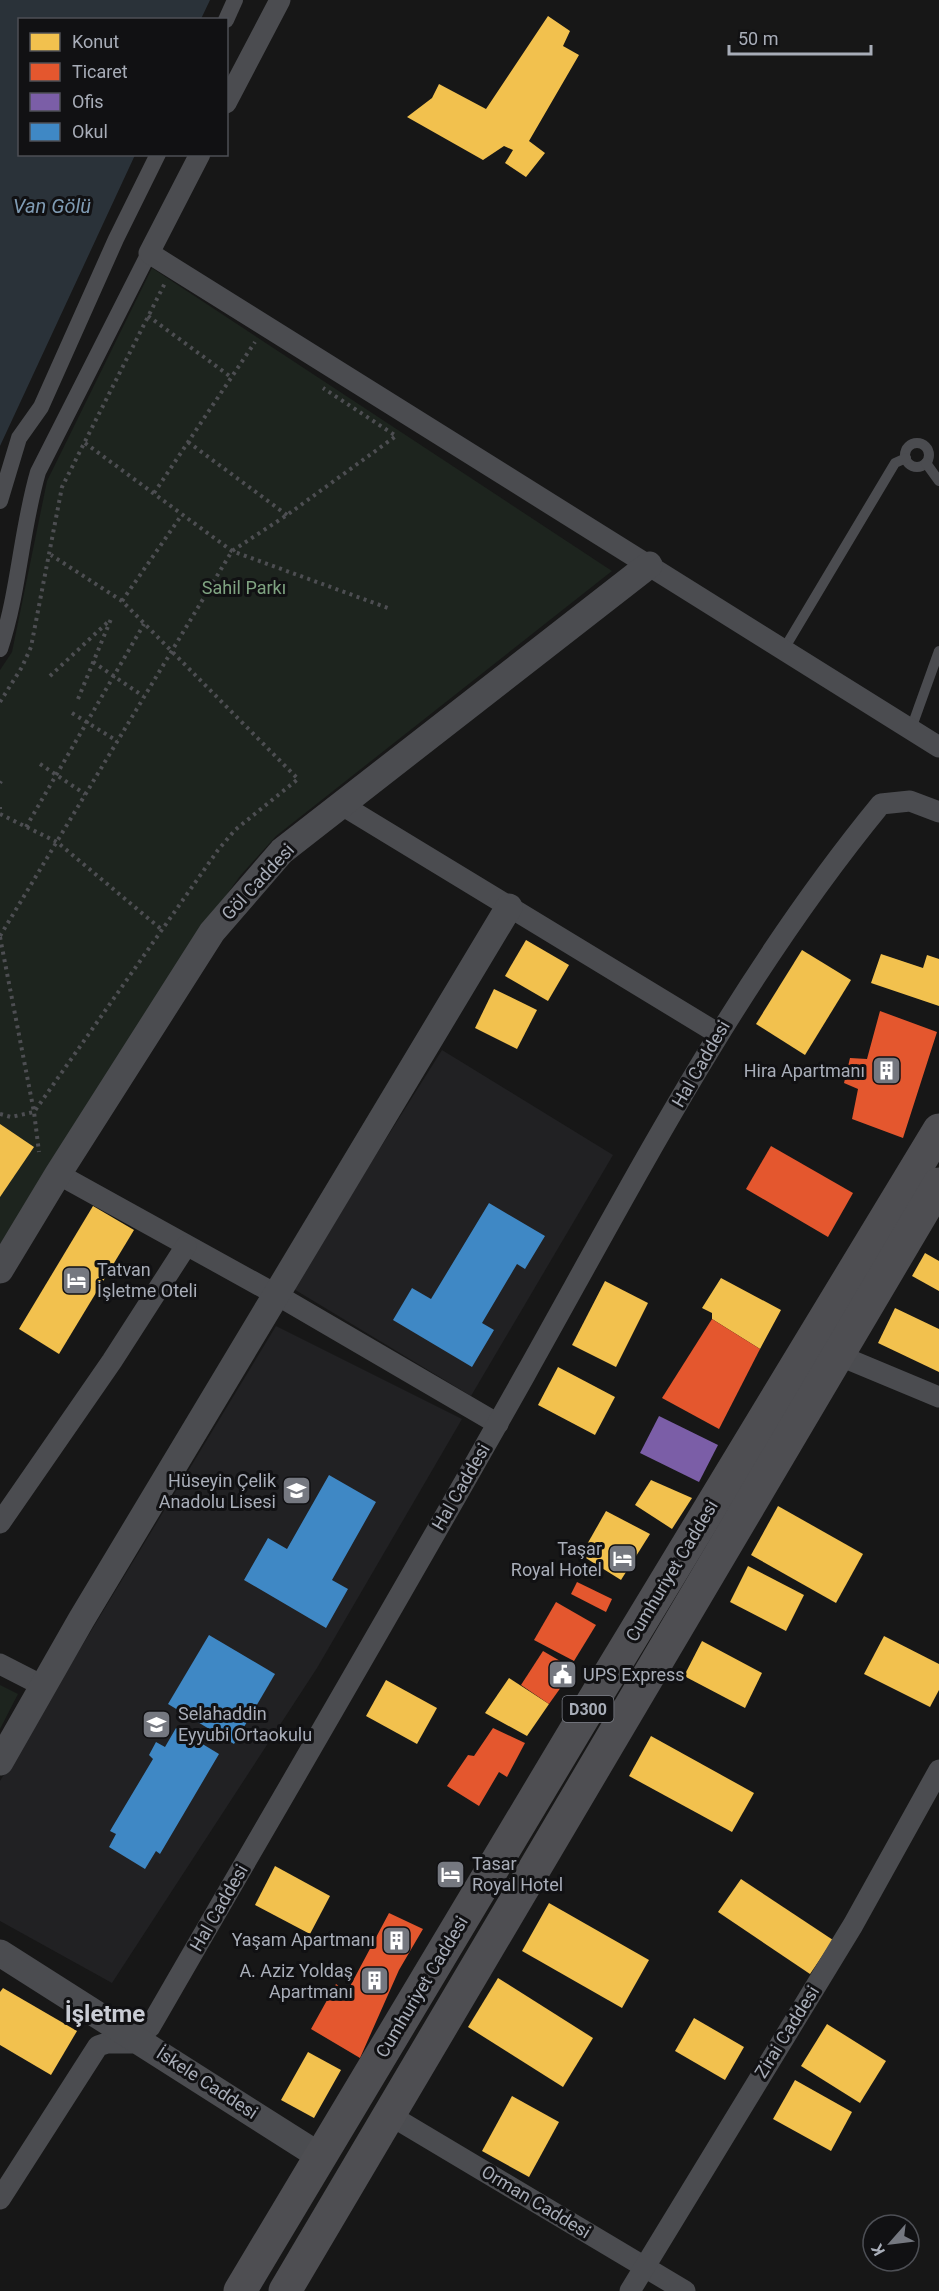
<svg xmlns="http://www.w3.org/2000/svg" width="939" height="2291" viewBox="0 0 939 2291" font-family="Roboto,sans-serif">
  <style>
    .built { fill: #212123 }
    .green { fill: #1d241e }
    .water { fill: #2a3239 }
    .homes { fill: #f2c14e }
    .shops { fill: #e4572e }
    .offices { fill: #7b5ea7 }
    .schools { fill: #3f88c5 }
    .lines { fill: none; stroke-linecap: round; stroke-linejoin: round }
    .path { stroke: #4d4e52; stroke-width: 4; stroke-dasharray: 3 4.5; stroke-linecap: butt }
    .service { stroke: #4b4c50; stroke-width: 10 }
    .pedestrian { stroke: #4b4c50; stroke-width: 16 }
    .minor { stroke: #4b4c50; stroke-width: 21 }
    .tertiary { stroke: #4b4c50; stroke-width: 27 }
    .trunk { stroke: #4e4e52; stroke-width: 33 }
    .labels { text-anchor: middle; stroke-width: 6; stroke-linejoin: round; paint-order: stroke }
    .shield { fill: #111113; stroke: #7b7e86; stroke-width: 1.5 }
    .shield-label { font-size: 16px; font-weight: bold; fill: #a8adb8 }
    .park-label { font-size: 18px; fill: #7fa381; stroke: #111113 }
    .street-label { font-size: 18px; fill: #a8adb8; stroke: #111113 }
    .poi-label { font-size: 18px; fill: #a8adb8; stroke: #111113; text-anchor: end }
    .water-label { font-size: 20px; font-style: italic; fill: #7f9bb3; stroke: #111113 }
    .district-label { font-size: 24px; font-weight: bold; fill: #c9ccd4; stroke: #111113 }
  </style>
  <rect width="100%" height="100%" fill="#171717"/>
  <g class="built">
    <polygon points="442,1050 613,1155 471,1396 292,1288"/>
    <polygon points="276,1326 462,1419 317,1668 112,1983 0,1921 0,1781"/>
  </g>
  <g class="green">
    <polygon points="152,268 612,571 276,836 240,876 210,918 0,1244 0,670 12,652 47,481"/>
    <polygon points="0,1685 18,1694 0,1729"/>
  </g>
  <polygon class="water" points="0,0 210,0 201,19 20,20 20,154 135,155 0,446"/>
  <g class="homes">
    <polygon points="548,16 570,31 563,46 579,55 529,141 545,153 526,177 505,163 513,150 504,146 483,160 407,117 432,98 439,84 486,109"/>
    <polygon points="526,940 569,965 548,1001 505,976"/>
    <polygon points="802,950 851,980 805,1055 756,1024"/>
    <polygon points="881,954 923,968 927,955 939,959 939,1006 871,983"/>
    <polygon points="494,989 537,1010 517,1049 475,1028"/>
    <polygon points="0,1124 34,1147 0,1197"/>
    <polygon points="93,1206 134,1230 59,1354 19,1329"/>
    <polygon points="925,1253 939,1261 939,1291 912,1276"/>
    <polygon points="721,1278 781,1310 760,1349 712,1319 712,1313 702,1308"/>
    <polygon points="605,1281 648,1303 616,1367 572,1345"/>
    <polygon points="895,1308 939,1329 939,1372 878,1343"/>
    <polygon points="558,1367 615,1397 595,1435 538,1405"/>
    <polygon points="651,1480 692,1498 672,1529 635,1505"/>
    <polygon points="778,1506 863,1554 836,1603 751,1555"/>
    <polygon points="606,1511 650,1534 621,1580 581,1555"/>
    <polygon points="748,1566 804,1595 786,1631 730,1602"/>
    <polygon points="884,1636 939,1664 939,1690 930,1707 864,1674"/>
    <polygon points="702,1641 762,1673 745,1708 684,1676"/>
    <polygon points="509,1678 549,1704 527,1736 485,1713"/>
    <polygon points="386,1680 437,1708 417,1744 366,1716"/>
    <polygon points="651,1736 754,1793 732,1832 629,1776"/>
    <polygon points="275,1866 330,1896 310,1934 255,1905"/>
    <polygon points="741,1879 833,1940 810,1974 718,1912"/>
    <polygon points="549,1903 649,1960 622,2008 522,1951"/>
    <polygon points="498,1978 593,2038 563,2087 468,2027"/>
    <polygon points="3,1988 77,2031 51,2075 0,2045 0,1992"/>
    <polygon points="694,2018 744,2047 725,2080 675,2051"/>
    <polygon points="827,2024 886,2061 860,2103 801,2066"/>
    <polygon points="308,2052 341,2070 314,2118 281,2100"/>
    <polygon points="795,2080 852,2112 831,2151 773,2119"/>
    <polygon points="512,2096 559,2122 529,2177 482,2151"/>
  </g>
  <g class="shops">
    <polygon points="880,1011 937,1032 903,1138 852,1119 858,1089 844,1083 850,1058 867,1059"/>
    <polygon points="771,1146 853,1193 828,1237 746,1189"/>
    <polygon points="712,1319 760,1349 719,1429 662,1398"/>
    <polygon points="577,1582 612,1599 606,1612 571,1594"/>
    <polygon points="556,1602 596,1625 574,1661 534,1640"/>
    <polygon points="543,1651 574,1669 549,1704 521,1685"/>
    <polygon points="493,1728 525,1743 507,1777 499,1772 479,1806 447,1786 468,1755 474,1756"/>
    <polygon points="389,1913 423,1929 399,1970 360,2058 311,2029 336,1984 347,1992"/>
  </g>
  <polygon class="offices" points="659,1416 718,1445 699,1482 640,1453"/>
  <g class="schools">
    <polygon points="489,1203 545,1236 525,1269 517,1264 482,1323 494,1330 472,1367 393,1320 412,1288 431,1299"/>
    <polygon points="329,1475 376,1502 332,1580 348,1589 326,1628 244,1580 268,1538 287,1549"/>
    <polygon points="209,1635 275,1674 234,1744 168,1704"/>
    <polygon points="176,1728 219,1754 160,1854 156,1851 145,1869 109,1847 116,1834 110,1831 153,1759 149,1755 156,1742 165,1747"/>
  </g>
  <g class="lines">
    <g class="path">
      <polyline points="148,316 231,377"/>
      <polyline points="188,442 287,515"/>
      <polyline points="85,443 232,551 388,608"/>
      <polyline points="154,493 255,342"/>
      <polyline points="122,601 181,516"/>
      <polyline points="93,662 143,696"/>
      <polyline points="50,676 109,621"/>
      <polyline points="78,699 111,619"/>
      <polyline points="0,702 22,667 31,647 62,487 165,283"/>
      <polyline points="72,713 117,741"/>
      <polyline points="40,764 85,794"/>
      <polyline points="0,783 1,781"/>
      <polyline points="0,807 0,809"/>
      <polyline points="0,814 57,842 161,929"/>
      <polyline points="26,827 144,624"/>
      <polyline points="0,936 232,551 287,515 396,436 323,388"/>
      <polyline points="0,937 34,1112 39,1152"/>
      <polyline points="0,1114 11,1117 34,1112 218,850 235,830 298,779 122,601 51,555"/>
    </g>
    <g class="service">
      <circle cx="917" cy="455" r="12"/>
      <polyline points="926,463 939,481"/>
      <polyline points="784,649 895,463 906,458"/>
      <polyline points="911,729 939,651"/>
    </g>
    <g class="pedestrian">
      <polyline points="226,20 235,0"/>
      <polyline points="0,501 19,438 41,407 116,239 158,154"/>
      <path d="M0,649C19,592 21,530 38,472L149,253"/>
    </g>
    <g class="minor">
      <polyline points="226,103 280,0"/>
      <polyline points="200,154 149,253 939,747"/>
      <polyline points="342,805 717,1033"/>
      <polyline points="58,1174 277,1295 498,1424"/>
      <polyline points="838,1355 939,1397"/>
      <polyline points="0,1523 112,1361 186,1246"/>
      <polyline points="0,1664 43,1686"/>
      <polyline points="388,2114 685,2291"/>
      <path d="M0,2199L98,2046L107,2043H132L150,2027C275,1810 402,1594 525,1375C635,1179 738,978 881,804L910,801L939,812"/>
      <polyline points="630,2291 853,1925 939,1770"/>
    </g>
    <g class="tertiary">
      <polyline points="0,1270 58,1174 212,932 282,851 649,565"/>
      <polyline points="0,1762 81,1620 509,907"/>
      <polyline points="0,1953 321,2157"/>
    </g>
    <g class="trunk">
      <polyline points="240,2291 581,1721 939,1130"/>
      <polyline points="285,2291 939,1184"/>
    </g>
  </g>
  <defs>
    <symbol id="building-square" viewBox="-11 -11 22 22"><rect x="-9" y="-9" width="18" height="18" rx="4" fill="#757880" stroke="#111113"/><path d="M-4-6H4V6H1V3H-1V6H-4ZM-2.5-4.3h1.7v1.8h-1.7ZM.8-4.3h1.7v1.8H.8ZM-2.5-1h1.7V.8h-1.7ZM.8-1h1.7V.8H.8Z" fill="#fff"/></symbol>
    <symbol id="hotel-square" viewBox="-11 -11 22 22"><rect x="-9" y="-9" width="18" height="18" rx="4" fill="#757880" stroke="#111113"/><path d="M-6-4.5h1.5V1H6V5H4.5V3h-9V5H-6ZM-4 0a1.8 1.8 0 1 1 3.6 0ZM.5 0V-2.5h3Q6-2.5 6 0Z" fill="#fff"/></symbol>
    <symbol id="school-square" viewBox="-11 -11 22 22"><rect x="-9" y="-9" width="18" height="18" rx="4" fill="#757880" stroke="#111113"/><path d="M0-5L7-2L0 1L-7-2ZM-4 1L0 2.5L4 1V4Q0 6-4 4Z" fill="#fff"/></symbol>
    <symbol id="civic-square" viewBox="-11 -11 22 22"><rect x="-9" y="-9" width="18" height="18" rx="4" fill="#757880" stroke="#111113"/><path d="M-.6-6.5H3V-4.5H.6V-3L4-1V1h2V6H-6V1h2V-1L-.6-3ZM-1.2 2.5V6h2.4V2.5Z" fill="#fff"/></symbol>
  </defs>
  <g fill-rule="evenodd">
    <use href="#building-square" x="870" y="1054" width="33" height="33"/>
    <use href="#hotel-square" x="60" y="1264" width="33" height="33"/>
    <use href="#school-square" x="280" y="1474" width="33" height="33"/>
    <use href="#hotel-square" x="606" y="1542" width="33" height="33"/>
    <use href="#civic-square" x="546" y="1658" width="33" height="33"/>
    <use href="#school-square" x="140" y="1708" width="33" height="33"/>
    <use href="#hotel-square" x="434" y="1858" width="33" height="33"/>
    <use href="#building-square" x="380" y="1924" width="33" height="33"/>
    <use href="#building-square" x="358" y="1964" width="33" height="33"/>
  </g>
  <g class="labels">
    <rect class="shield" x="562.5" y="1696" width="51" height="26" rx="4.5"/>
    <g class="shield-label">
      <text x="588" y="1715">D300</text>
    </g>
    <g class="park-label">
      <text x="244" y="594">Sahil Parkı</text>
    </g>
    <g class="street-label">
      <text transform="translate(258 882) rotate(-47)" y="6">Göl Caddesi</text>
      <text transform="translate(701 1064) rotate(-60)" y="6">Hal Caddesi</text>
      <text transform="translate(461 1487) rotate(-60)" y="6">Hal Caddesi</text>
      <text transform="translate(672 1571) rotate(-59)" y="6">Cumhuriyet Caddesi</text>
      <text transform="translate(219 1908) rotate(-60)" y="6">Hal Caddesi</text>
      <text transform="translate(422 1987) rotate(-59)" y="6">Cumhuriyet Caddesi</text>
      <text transform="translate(787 2032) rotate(-58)" y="6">Zirai Caddesi</text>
      <text transform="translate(207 2083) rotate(33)" y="6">İskele Caddesi</text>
      <text transform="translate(536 2202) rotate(31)" y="6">Orman Caddesi</text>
    </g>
    <g class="poi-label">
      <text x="865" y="1077">Hira Apartmanı</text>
      <text x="97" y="1276" text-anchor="start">Tatvan<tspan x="97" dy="21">İşletme Oteli</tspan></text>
      <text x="276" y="1487">Hüseyin Çelik<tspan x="276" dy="21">Anadolu Lisesi</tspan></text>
      <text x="602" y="1555">Taşar<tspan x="602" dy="21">Royal Hotel</tspan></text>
      <text x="583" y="1681" text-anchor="start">UPS Express</text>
      <text x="178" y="1720" text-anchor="start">Selahaddin<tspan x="178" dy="21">Eyyubi Ortaokulu</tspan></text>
      <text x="472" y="1870" text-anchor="start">Tasar<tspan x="472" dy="21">Royal Hotel</tspan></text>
      <text x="375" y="1946">Yaşam Apartmanı</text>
      <text x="353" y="1977">A. Aziz Yoldaş<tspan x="353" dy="21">Apartmanı</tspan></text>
    </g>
    <g class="water-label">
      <text x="52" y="213">Van Gölü</text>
    </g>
    <g class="district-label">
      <text x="105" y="2022">İşletme</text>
    </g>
  </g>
  <rect x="18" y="18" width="210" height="138" fill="#111113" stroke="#4d4f55" stroke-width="1.5"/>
  <rect x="30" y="33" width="30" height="18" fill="#f2c14e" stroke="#4d4f55" stroke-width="1.5"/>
  <text x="72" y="48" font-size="18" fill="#a8adb8">Konut</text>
  <rect x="30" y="63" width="30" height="18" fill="#e4572e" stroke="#4d4f55" stroke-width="1.5"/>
  <text x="72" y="78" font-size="18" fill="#a8adb8">Ticaret</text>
  <rect x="30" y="93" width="30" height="18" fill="#7b5ea7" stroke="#4d4f55" stroke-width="1.5"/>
  <text x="72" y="108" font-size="18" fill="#a8adb8">Ofis</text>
  <rect x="30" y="123" width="30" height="18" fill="#3f88c5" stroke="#4d4f55" stroke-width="1.5"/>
  <text x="72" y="138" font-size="18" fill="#a8adb8">Okul</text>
  <g transform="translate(891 2243) rotate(242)"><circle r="28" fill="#111113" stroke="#4d4f55" stroke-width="1.5"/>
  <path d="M0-4.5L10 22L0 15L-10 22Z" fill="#757880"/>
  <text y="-9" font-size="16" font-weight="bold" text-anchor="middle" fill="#a8adb8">K</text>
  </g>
  <path d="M729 45v9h142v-9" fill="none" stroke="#a8adb8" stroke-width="3"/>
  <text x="738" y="45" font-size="18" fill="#a8adb8" stroke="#111113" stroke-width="4.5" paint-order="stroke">50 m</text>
</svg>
